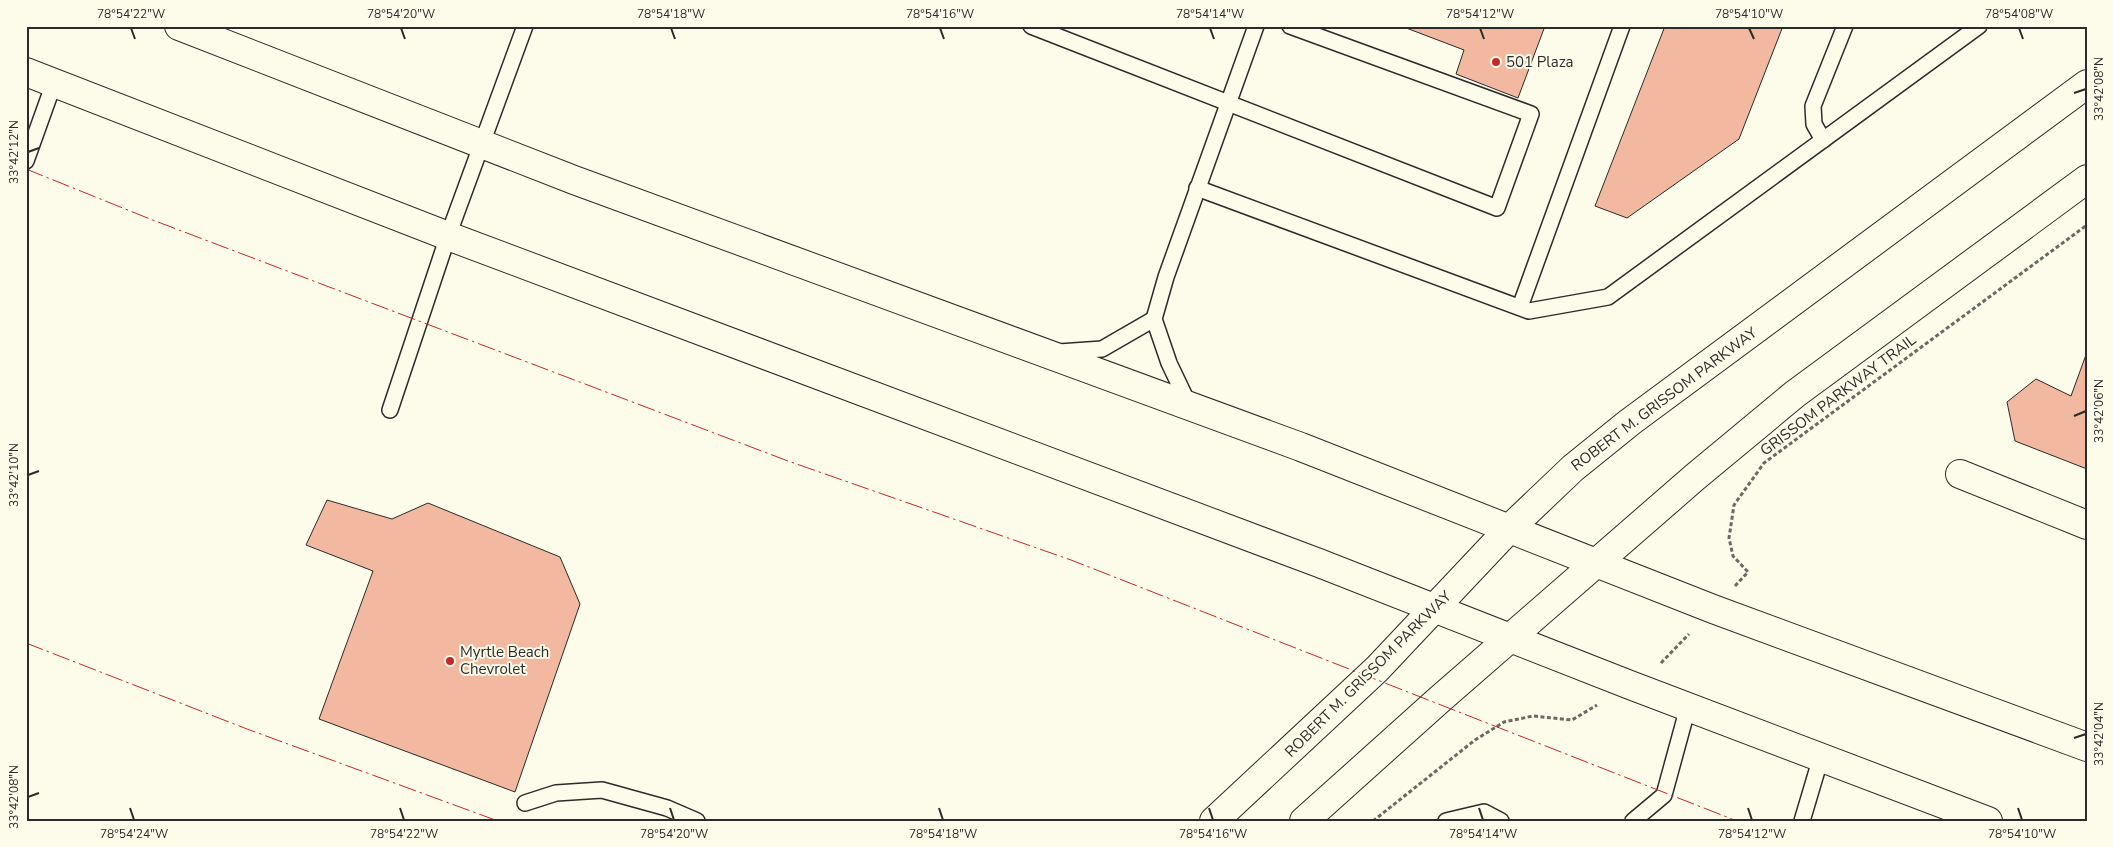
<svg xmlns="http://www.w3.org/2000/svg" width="2113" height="847" viewBox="0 0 2113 847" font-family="'Nunito Sans',sans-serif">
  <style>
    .building { fill: #f2b8a0; stroke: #2b2b2b }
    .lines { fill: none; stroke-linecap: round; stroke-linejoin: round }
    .lane-casing { stroke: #2b2b2b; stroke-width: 18 }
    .street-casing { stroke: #2b2b2b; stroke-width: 30 }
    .secondary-casing { stroke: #2b2b2b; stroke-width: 30 }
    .primary-casing { stroke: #2b2b2b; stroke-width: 30 }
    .path { stroke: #6a6964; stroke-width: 3; stroke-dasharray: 4 2.5; stroke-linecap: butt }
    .lane { stroke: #fdfbea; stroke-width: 15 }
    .street { stroke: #fdfbea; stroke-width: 28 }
    .secondary { stroke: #fdfbea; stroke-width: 28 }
    .primary { stroke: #fdfbea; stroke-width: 28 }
    .power { stroke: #c62828; stroke-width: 1; stroke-dasharray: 18 4 2.5 4; stroke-linecap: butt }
    .ticks { fill: none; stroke: #2b2b2b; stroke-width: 2 }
    .poi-dot { fill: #c62828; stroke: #fdfbea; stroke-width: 2 }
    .labels { text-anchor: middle; stroke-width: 4; stroke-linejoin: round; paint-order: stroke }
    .poi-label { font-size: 15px; fill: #2b2b2b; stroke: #fdfbea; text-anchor: start }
    .street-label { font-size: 15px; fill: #2b2b2b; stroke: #fdfbea }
    .neatline { fill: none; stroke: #2b2b2b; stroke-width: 2 }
    .ticks-label { font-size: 12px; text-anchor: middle; fill: #2b2b2b }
  </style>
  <rect width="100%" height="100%" fill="#fdfbea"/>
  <g class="building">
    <polygon points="1401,26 1545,26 1518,98 1456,74 1464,50"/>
    <polygon points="1665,26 1783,26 1739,139 1627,218 1595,206"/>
    <polygon points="2087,352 2087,469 2015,441 2007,402 2036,379 2071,396"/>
    <polygon points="327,500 392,519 428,503 560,557 580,604 515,792 319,719 373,571 306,545"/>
  </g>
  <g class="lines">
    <defs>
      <g id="lane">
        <polyline points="1031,26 1497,208 1531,114 1290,26"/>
        <polyline points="1823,140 1814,124 1813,106 1845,26"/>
        <polyline points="26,161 54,83"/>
        <polyline points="1197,188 1529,311 1608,297 1979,26"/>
        <polyline points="1520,307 1622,26"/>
        <polyline points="1059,352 1102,349 1154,319"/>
        <polyline points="1189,405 1169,363 1154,319 1166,277 1256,26"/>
        <polyline points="390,410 448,236 525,26"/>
        <polyline points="525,803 556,793 602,790 667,808 697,821"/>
        <polyline points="1446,821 1484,812 1501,821"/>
        <polyline points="1633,821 1664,795 1688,707"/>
        <polyline points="1802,821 1821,757"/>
      </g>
      <polyline id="street" points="1960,474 2087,525"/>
      <g id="secondary">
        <polyline points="1214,821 1377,669 1509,529 1573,468 1630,422 2087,84"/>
        <polyline points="1304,821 1440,699 1695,477 1795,394 2087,179"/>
      </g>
      <g id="primary">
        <polyline points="179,26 574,180 1301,447 1713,609 2087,747"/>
        <polyline points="26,72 448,236 1319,563 1630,685 1988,821"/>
      </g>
    </defs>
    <use href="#lane" class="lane-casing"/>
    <use href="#street" class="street-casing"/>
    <use href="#secondary" class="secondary-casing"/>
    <use href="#primary" class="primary-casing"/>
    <g class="path">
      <polyline points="1735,586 1748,572 1733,556 1729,538 1734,505 1764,463 2087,225"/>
      <polyline points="1661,663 1689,634"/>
      <polyline points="1373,821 1475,740 1504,722 1533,716 1572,720 1597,705"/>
    </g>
    <use href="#lane" class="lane"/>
    <use href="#street" class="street"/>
    <use href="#secondary" class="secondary"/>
    <use href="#primary" class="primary"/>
    <g class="power">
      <polyline points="26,169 150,219 788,461 1071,560 1737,821"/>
      <polyline points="26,643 247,729 498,821"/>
    </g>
  </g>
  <path class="ticks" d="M131,28L135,39M401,28L405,39M671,28L675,39M940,28L944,39M1210,28L1214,39M1480,28L1484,39M1749,28L1754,39M2019,28L2023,39M2074,93L2086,89M28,152L39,148M2074,416L2086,411M28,475L39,471M2074,738L2086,734M28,797L39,793M130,808L134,820M400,808L404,820M670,808L674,820M939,808L943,820M1209,808L1213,820M1479,808L1483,820M1748,808L1752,820M2018,808L2022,820"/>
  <g class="poi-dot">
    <circle cx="1496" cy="62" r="5"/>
    <circle cx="450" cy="661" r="5"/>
  </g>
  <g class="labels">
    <g class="poi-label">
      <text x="1506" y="67">501 Plaza</text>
      <text x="460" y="657">Myrtle Beach<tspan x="460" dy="17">Chevrolet</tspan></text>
    </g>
    <g class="street-label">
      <text transform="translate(1838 395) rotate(-37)" y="5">GRISSOM PARKWAY TRAIL</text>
      <text transform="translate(1664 399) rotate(-37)" y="5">ROBERT M. GRISSOM PARKWAY</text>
      <text transform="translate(1368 674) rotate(-45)" y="5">ROBERT M. GRISSOM PARKWAY</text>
    </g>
  </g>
  <rect width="2113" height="847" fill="none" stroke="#fdfbea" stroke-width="55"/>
  <rect x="28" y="28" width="2058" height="792" class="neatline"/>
  <g class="ticks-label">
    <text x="131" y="18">78°54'22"W</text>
    <text x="401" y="18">78°54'20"W</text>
    <text x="671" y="18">78°54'18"W</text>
    <text x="940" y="18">78°54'16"W</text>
    <text x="1210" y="18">78°54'14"W</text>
    <text x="1480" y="18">78°54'12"W</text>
    <text x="1749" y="18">78°54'10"W</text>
    <text x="2019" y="18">78°54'08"W</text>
    <text transform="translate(2099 89) rotate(-90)" y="4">33°42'08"N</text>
    <text transform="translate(14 152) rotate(-90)" y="4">33°42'12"N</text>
    <text transform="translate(2099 411) rotate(-90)" y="4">33°42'06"N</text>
    <text transform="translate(14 475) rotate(-90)" y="4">33°42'10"N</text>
    <text transform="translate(2099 734) rotate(-90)" y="4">33°42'04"N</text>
    <text transform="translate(14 797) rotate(-90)" y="4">33°42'08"N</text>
    <text x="134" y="838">78°54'24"W</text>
    <text x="404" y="838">78°54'22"W</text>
    <text x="674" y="838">78°54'20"W</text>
    <text x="943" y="838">78°54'18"W</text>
    <text x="1213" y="838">78°54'16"W</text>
    <text x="1483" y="838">78°54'14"W</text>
    <text x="1752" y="838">78°54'12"W</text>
    <text x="2022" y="838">78°54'10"W</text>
  </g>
</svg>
